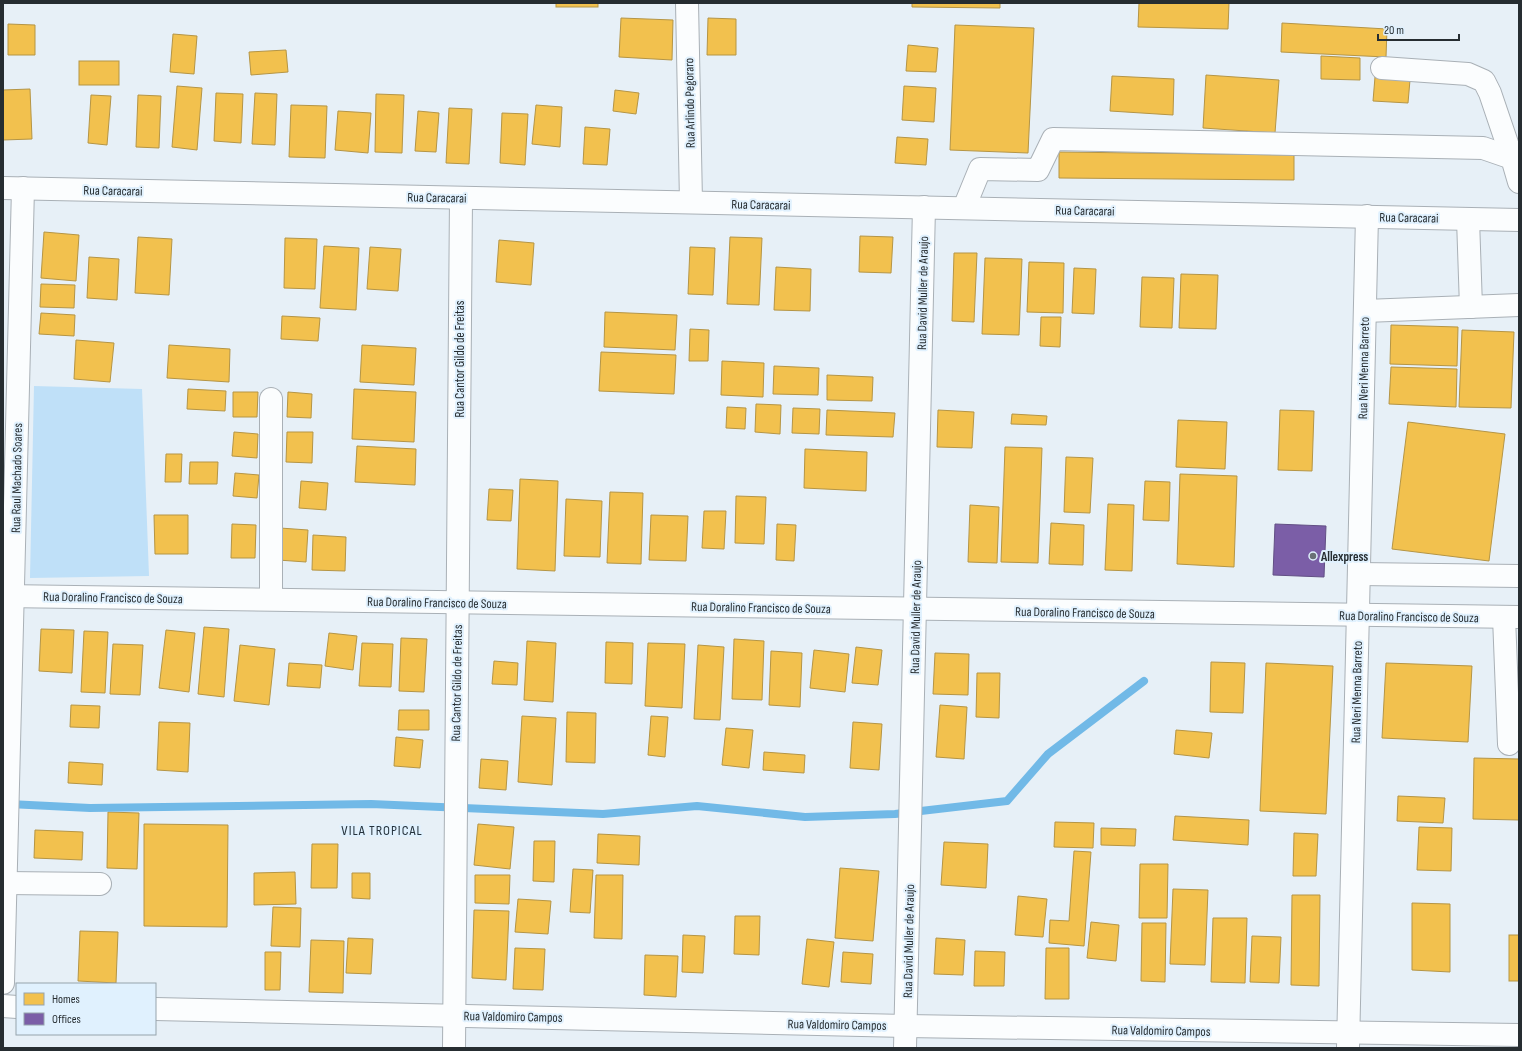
<svg xmlns="http://www.w3.org/2000/svg" width="1522" height="1051" viewBox="0 0 1522 1051" font-family="'Sofia Sans Condensed',sans-serif">
  <style>
    .green { fill: #bfe0f8 }
    .homes { fill: #f2c14e; stroke: #b59545 }
    .offices { fill: #7b5ea7; stroke: #624f84 }
    .lines { fill: none; stroke-linecap: round; stroke-linejoin: round }
    .stream { stroke: #71b9e7; stroke-width: 8 }
    .minor-casing { stroke: #a9b0b6; stroke-width: 24 }
    .minor { stroke: #fbfdfe; stroke-width: 22 }
    .poi-dot { fill: #6a7176; stroke: #e0f1fe; stroke-width: 1.5 }
    .labels { text-anchor: middle; stroke-width: 4; stroke-linejoin: round; paint-order: stroke }
    .street-label { font-size: 13px; fill: #262d31; stroke: #e0f1fe }
    .poi-label { font-size: 13px; font-weight: bold; fill: #262d31; stroke: #e0f1fe; text-anchor: start }
    .neighbourhood-label { font-size: 14px; letter-spacing: 1px; fill: #25323c; stroke: #e0f1fe }
  </style>
  <rect width="100%" height="100%" fill="#e7f0f7"/>
  <polygon class="green" points="34,386 142,389 149,576 30,578"/>
  <g class="homes">
    <rect x="556" y="3" width="42" height="4"/>
    <polygon points="912,3 1000,3 1000,8 912,7"/>
    <polygon points="1139,3 1229,3 1228,29 1138,27"/>
    <polygon points="621,18 673,20 672,60 619,57"/>
    <polygon points="708,18 736,19 736,55 707,55"/>
    <polygon points="1282,23 1387,29 1386,57 1281,52"/>
    <polygon points="8,24 35,25 35,55 8,55"/>
    <polygon points="955,25 1034,28 1028,153 950,150"/>
    <polygon points="173,34 197,36 194,74 170,72"/>
    <polygon points="908,45 938,48 936,72 906,71"/>
    <polygon points="286,50 288,72 251,75 249,52"/>
    <polygon points="1321,56 1360,58 1360,80 1321,79"/>
    <rect x="79" y="61" width="40" height="24"/>
    <polygon points="1206,75 1279,80 1275,133 1203,128"/>
    <polygon points="1112,76 1174,79 1173,115 1110,111"/>
    <polygon points="1375,77 1410,80 1408,103 1373,101"/>
    <polygon points="177,86 202,88 197,150 172,147"/>
    <polygon points="904,86 936,88 934,122 902,120"/>
    <polygon points="30,89 32,139 3,140 3,90"/>
    <polygon points="615,90 639,93 636,114 613,111"/>
    <polygon points="216,93 243,94 241,143 214,141"/>
    <polygon points="255,93 277,94 275,145 252,144"/>
    <polygon points="376,94 404,95 402,153 375,152"/>
    <polygon points="91,95 111,96 107,145 88,143"/>
    <polygon points="138,95 161,96 159,148 136,147"/>
    <polygon points="291,105 327,106 325,158 289,157"/>
    <polygon points="536,105 562,107 560,147 532,144"/>
    <polygon points="449,108 472,109 469,164 446,163"/>
    <polygon points="338,111 371,113 368,153 335,150"/>
    <polygon points="418,111 439,113 436,152 415,151"/>
    <polygon points="502,113 528,114 525,165 500,163"/>
    <polygon points="585,127 610,129 607,165 583,164"/>
    <polygon points="897,137 928,139 926,165 895,163"/>
    <polygon points="1059,152 1294,155 1294,180 1059,178"/>
    <polygon points="44,232 79,235 76,281 41,278"/>
    <polygon points="860,236 893,237 891,273 859,272"/>
    <polygon points="138,237 172,239 169,295 135,293"/>
    <polygon points="730,237 762,238 759,305 727,304"/>
    <polygon points="285,238 317,239 315,289 284,288"/>
    <polygon points="499,240 534,243 531,285 496,282"/>
    <polygon points="324,246 359,248 356,310 320,308"/>
    <polygon points="370,247 401,249 398,291 367,289"/>
    <polygon points="690,247 715,248 713,295 688,294"/>
    <polygon points="954,253 977,253 974,322 952,321"/>
    <polygon points="89,257 119,259 117,300 87,298"/>
    <polygon points="985,258 1022,259 1019,335 982,334"/>
    <polygon points="1029,262 1064,263 1063,313 1027,312"/>
    <polygon points="776,267 811,269 810,311 774,310"/>
    <polygon points="1074,268 1096,269 1094,314 1072,313"/>
    <polygon points="1181,274 1218,275 1216,329 1179,328"/>
    <polygon points="1142,277 1174,278 1172,328 1140,327"/>
    <polygon points="41,284 75,285 74,308 40,307"/>
    <polygon points="605,312 677,315 675,350 604,347"/>
    <polygon points="41,313 75,315 74,336 39,334"/>
    <polygon points="282,316 320,318 318,341 281,339"/>
    <polygon points="1041,317 1061,317 1060,347 1040,346"/>
    <polygon points="1391,325 1458,327 1457,366 1390,364"/>
    <polygon points="690,329 709,330 708,361 689,361"/>
    <polygon points="1462,330 1514,332 1511,408 1459,407"/>
    <polygon points="76,340 114,343 110,382 74,379"/>
    <polygon points="169,345 230,349 229,382 167,378"/>
    <polygon points="362,345 416,348 414,385 360,382"/>
    <polygon points="601,352 676,355 674,394 599,391"/>
    <polygon points="722,361 764,363 763,397 721,395"/>
    <polygon points="774,366 819,368 818,395 773,394"/>
    <polygon points="1391,367 1457,369 1456,407 1389,404"/>
    <polygon points="827,375 873,377 872,401 827,400"/>
    <polygon points="188,389 226,391 225,411 187,409"/>
    <polygon points="354,389 416,392 414,442 352,439"/>
    <polygon points="233,392 258,392 257,417 233,417"/>
    <polygon points="288,392 312,394 311,418 287,417"/>
    <polygon points="756,404 781,405 780,434 755,432"/>
    <polygon points="727,407 746,408 745,429 726,428"/>
    <polygon points="793,408 820,409 819,434 792,433"/>
    <polygon points="827,410 895,413 893,437 826,435"/>
    <polygon points="938,410 974,412 972,448 937,447"/>
    <polygon points="1280,410 1314,411 1312,471 1278,470"/>
    <polygon points="1012,414 1047,416 1046,425 1011,424"/>
    <polygon points="1178,420 1227,422 1225,469 1176,467"/>
    <polygon points="1408,422 1505,434 1489,561 1392,549"/>
    <polygon points="234,432 258,434 257,458 232,456"/>
    <polygon points="287,432 313,432 312,463 286,462"/>
    <polygon points="357,446 416,449 415,485 355,482"/>
    <polygon points="1005,447 1042,448 1038,563 1001,562"/>
    <polygon points="805,449 867,452 866,491 804,488"/>
    <polygon points="166,454 182,454 181,482 165,482"/>
    <polygon points="1066,457 1093,458 1090,513 1064,512"/>
    <polygon points="190,462 218,462 217,484 189,484"/>
    <polygon points="235,473 259,475 257,498 233,496"/>
    <polygon points="1180,474 1237,476 1234,567 1177,564"/>
    <polygon points="520,479 558,481 555,571 517,569"/>
    <polygon points="301,481 328,483 326,510 299,508"/>
    <polygon points="1145,481 1170,482 1169,521 1143,520"/>
    <polygon points="489,489 513,490 511,521 487,520"/>
    <polygon points="610,492 643,493 641,564 607,563"/>
    <polygon points="736,496 766,497 764,544 735,543"/>
    <polygon points="566,499 602,501 600,557 564,556"/>
    <polygon points="1108,504 1134,505 1132,571 1105,570"/>
    <polygon points="970,505 999,507 997,563 968,562"/>
    <polygon points="704,511 726,511 724,549 702,548"/>
    <polygon points="154,515 188,515 188,554 155,554"/>
    <polygon points="651,515 688,516 686,561 649,560"/>
    <polygon points="1051,523 1084,525 1083,565 1049,564"/>
    <polygon points="232,524 256,525 255,558 231,558"/>
    <polygon points="777,524 796,525 794,561 776,560"/>
    <polygon points="280,528 308,530 306,562 278,560"/>
    <polygon points="313,535 346,537 345,571 312,570"/>
    <polygon points="204,627 229,629 224,697 198,694"/>
    <polygon points="41,629 74,630 72,673 39,671"/>
    <polygon points="166,630 195,633 189,692 159,688"/>
    <polygon points="84,631 108,632 105,693 81,692"/>
    <polygon points="329,633 357,636 353,670 325,666"/>
    <polygon points="401,638 427,639 424,692 399,691"/>
    <polygon points="734,639 764,641 762,700 732,699"/>
    <polygon points="527,641 556,643 553,702 524,700"/>
    <polygon points="606,642 633,643 632,684 605,683"/>
    <polygon points="362,643 393,644 391,687 359,686"/>
    <polygon points="648,643 685,644 682,708 645,706"/>
    <polygon points="113,644 143,645 140,695 110,694"/>
    <polygon points="240,645 275,649 269,705 234,701"/>
    <polygon points="698,645 724,647 720,720 694,719"/>
    <polygon points="856,647 882,650 878,685 852,683"/>
    <polygon points="814,650 849,654 845,692 810,688"/>
    <polygon points="771,651 802,653 800,707 769,705"/>
    <polygon points="935,653 969,654 968,695 933,694"/>
    <polygon points="494,661 518,663 517,685 492,684"/>
    <polygon points="1211,662 1245,663 1243,713 1210,712"/>
    <polygon points="289,663 322,665 320,688 287,686"/>
    <polygon points="1266,663 1333,666 1326,814 1260,811"/>
    <polygon points="1386,663 1472,666 1468,742 1382,738"/>
    <polygon points="977,673 1000,673 999,718 976,717"/>
    <polygon points="71,705 100,706 99,728 70,727"/>
    <polygon points="940,705 967,707 964,759 936,757"/>
    <polygon points="399,710 429,710 429,730 398,730"/>
    <polygon points="567,712 596,713 595,763 566,762"/>
    <polygon points="522,716 556,718 552,785 518,782"/>
    <polygon points="651,716 668,717 665,757 648,755"/>
    <polygon points="159,722 190,723 188,772 157,770"/>
    <polygon points="853,722 882,724 879,770 850,768"/>
    <polygon points="726,728 753,730 749,768 722,765"/>
    <polygon points="1176,730 1212,733 1209,758 1174,754"/>
    <polygon points="396,737 423,740 420,768 394,766"/>
    <polygon points="764,752 805,755 804,773 763,770"/>
    <polygon points="1474,758 1519,759 1519,820 1473,819"/>
    <polygon points="481,759 508,761 506,790 479,788"/>
    <polygon points="69,762 103,764 102,785 68,783"/>
    <polygon points="1398,796 1445,798 1443,823 1397,821"/>
    <polygon points="108,812 139,813 137,869 107,868"/>
    <polygon points="1175,816 1249,820 1248,845 1173,840"/>
    <polygon points="1055,822 1094,823 1093,848 1054,847"/>
    <polygon points="144,824 228,825 227,927 144,926"/>
    <polygon points="478,824 514,827 510,869 474,865"/>
    <polygon points="1419,827 1452,828 1451,871 1417,870"/>
    <polygon points="1101,828 1136,829 1135,846 1101,845"/>
    <polygon points="35,830 83,832 82,860 34,858"/>
    <polygon points="1294,833 1318,834 1316,876 1293,876"/>
    <polygon points="598,834 640,836 639,865 597,863"/>
    <polygon points="534,841 555,841 554,882 533,881"/>
    <polygon points="944,842 988,844 986,888 941,885"/>
    <polygon points="312,844 338,844 337,888 311,888"/>
    <polygon points="1074,851 1091,852 1084,946 1049,943 1050,920 1069,921"/>
    <polygon points="1140,864 1168,864 1167,918 1139,918"/>
    <polygon points="840,868 879,871 873,941 835,938"/>
    <polygon points="573,869 593,870 590,913 570,912"/>
    <polygon points="295,872 296,904 254,905 254,873"/>
    <polygon points="352,873 370,873 370,899 352,898"/>
    <polygon points="475,875 510,875 509,904 475,903"/>
    <polygon points="596,875 623,875 622,939 594,938"/>
    <polygon points="1173,889 1208,890 1205,965 1170,964"/>
    <polygon points="1292,895 1320,895 1319,986 1291,985"/>
    <polygon points="1018,896 1047,899 1043,937 1015,935"/>
    <polygon points="518,899 551,901 548,934 515,932"/>
    <polygon points="1412,903 1450,904 1450,972 1412,970"/>
    <polygon points="273,907 301,908 300,947 271,946"/>
    <polygon points="474,910 509,911 506,980 472,978"/>
    <polygon points="735,916 760,916 759,955 734,954"/>
    <polygon points="1213,918 1247,918 1245,983 1211,982"/>
    <polygon points="1091,922 1119,925 1116,961 1087,958"/>
    <polygon points="1142,923 1166,923 1165,982 1141,981"/>
    <polygon points="80,931 118,932 116,983 78,981"/>
    <polygon points="683,935 705,936 703,973 682,972"/>
    <rect x="1509" y="935" width="10" height="46"/>
    <polygon points="1252,936 1281,937 1279,983 1250,982"/>
    <polygon points="348,938 373,939 371,974 346,973"/>
    <polygon points="936,938 965,940 963,975 934,974"/>
    <polygon points="807,939 834,942 829,987 802,984"/>
    <polygon points="311,940 344,941 343,993 309,992"/>
    <polygon points="515,948 545,949 543,990 513,989"/>
    <polygon points="1046,948 1069,948 1069,999 1045,999"/>
    <polygon points="975,951 1005,952 1004,986 974,986"/>
    <polygon points="265,952 281,952 280,990 265,990"/>
    <polygon points="843,952 873,954 871,984 841,982"/>
    <polygon points="645,955 678,956 676,997 644,995"/>
  </g>
  <polygon class="offices" points="1275,524 1326,526 1324,577 1273,575"/>
  <g class="lines">
    <polyline class="stream" points="9,804 90,808 371,804 603,814 697,806 805,817 895,814 1007,801 1048,754 1144,681"/>
    <defs>
      <g id="minor">
        <polyline points="687,3 691,202"/>
        <polyline points="1382,68 1468,74 1484,81 1490,93 1512,158"/>
        <polyline points="3,188 1519,220"/>
        <polyline points="964,208 980,169 1038,170 1053,139 1483,148 1512,158 1519,182"/>
        <polyline points="1468,219 1471,307"/>
        <polyline points="1365,311 1519,305"/>
        <polyline points="1359,574 1519,576"/>
        <polyline points="3,596 1519,617"/>
        <polyline points="271,599 271,399"/>
        <polyline points="1504,617 1509,744"/>
        <polyline points="5,883 100,884"/>
        <polyline points="3,983 23,188"/>
        <polyline points="3,1006 17,1007"/>
        <polyline points="155,1009 906,1026 1519,1035"/>
        <polyline points="1348,1047 1367,216"/>
        <polyline points="454,1048 461,198"/>
        <polyline points="905,1048 924,207"/>
      </g>
    </defs>
    <use href="#minor" class="minor-casing"/>
    <use href="#minor" class="minor"/>
  </g>
  <circle class="poi-dot" cx="1313" cy="556" r="4"/>
  <g class="labels">
    <g class="street-label">
      <text transform="translate(689 103) rotate(-91)" y="5">Rua Arlindo Pegoraro</text>
      <text transform="translate(113 190) rotate(1)" y="5">Rua Caracarai</text>
      <text transform="translate(437 197) rotate(1)" y="5">Rua Caracarai</text>
      <text transform="translate(761 204) rotate(1)" y="5">Rua Caracarai</text>
      <text transform="translate(1085 210) rotate(1)" y="5">Rua Caracarai</text>
      <text transform="translate(1409 217) rotate(1)" y="5">Rua Caracarai</text>
      <text transform="translate(922 293) rotate(-89)" y="5">Rua David Muller de Araujo</text>
      <text transform="translate(459 359) rotate(-90)" y="5">Rua Cantor Gildo de Freitas</text>
      <text transform="translate(1363 368) rotate(-89)" y="5">Rua Neri Menna Barreto</text>
      <text transform="translate(16 478) rotate(-89)" y="5">Rua Raul Machado Soares</text>
      <text transform="translate(113 597) rotate(1)" y="5">Rua Doralino Francisco de Souza</text>
      <text transform="translate(437 602) rotate(1)" y="5">Rua Doralino Francisco de Souza</text>
      <text transform="translate(761 607) rotate(1)" y="5">Rua Doralino Francisco de Souza</text>
      <text transform="translate(1085 612) rotate(1)" y="5">Rua Doralino Francisco de Souza</text>
      <text transform="translate(1409 616) rotate(1)" y="5">Rua Doralino Francisco de Souza</text>
      <text transform="translate(915 617) rotate(-89)" y="5">Rua David Muller de Araujo</text>
      <text transform="translate(456 683) rotate(-89)" y="5">Rua Cantor Gildo de Freitas</text>
      <text transform="translate(1356 692) rotate(-89)" y="5">Rua Neri Menna Barreto</text>
      <text transform="translate(908 941) rotate(-89)" y="5">Rua David Muller de Araujo</text>
      <text transform="translate(513 1016) rotate(1)" y="5">Rua Valdomiro Campos</text>
      <text transform="translate(837 1024) rotate(1)" y="5">Rua Valdomiro Campos</text>
      <text transform="translate(1161 1030) rotate(1)" y="5">Rua Valdomiro Campos</text>
    </g>
    <g class="poi-label">
      <text x="1321" y="561">Allexpress</text>
    </g>
    <g class="neighbourhood-label">
      <text x="382" y="835">VILA TROPICAL</text>
    </g>
  </g>
  <rect width="1522" height="1051" fill="none" stroke="#262d31" stroke-width="8"/>
  <rect x="16" y="983" width="140" height="52" fill="#e0f1fe" stroke="#96a3ac"/>
  <rect x="24" y="993" width="20" height="12" fill="#f2c14e" stroke="#96a3ac"/>
  <text x="52" y="1003" font-size="12" fill="#262d31">Homes</text>
  <rect x="24" y="1013" width="20" height="12" fill="#7b5ea7" stroke="#96a3ac"/>
  <text x="52" y="1023" font-size="12" fill="#262d31">Offices</text>
  <path d="M1378 34v6h81v-6" fill="none" stroke="#262d31" stroke-width="2"/>
  <text x="1384" y="34" font-size="12" fill="#262d31" stroke="#e0f1fe" stroke-width="3" paint-order="stroke">20 m</text>
</svg>
